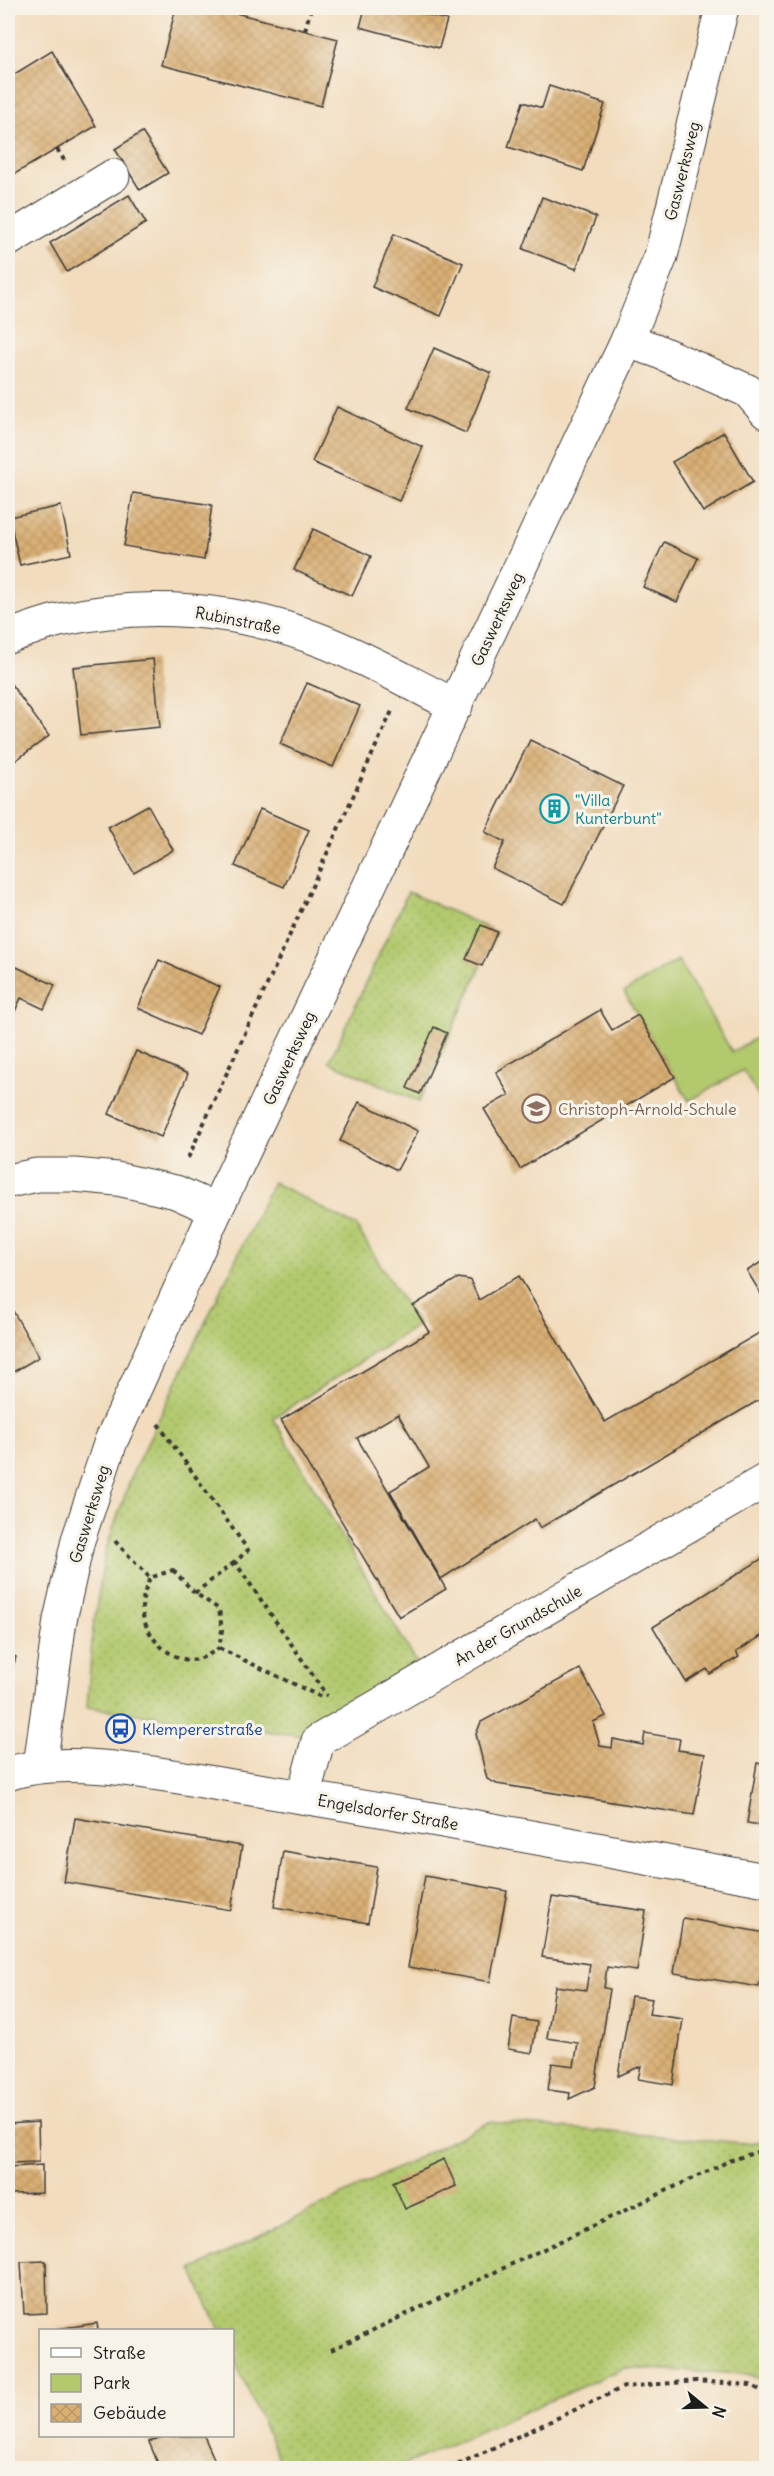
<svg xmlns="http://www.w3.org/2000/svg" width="774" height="2476" viewBox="0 0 774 2476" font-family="Delius,sans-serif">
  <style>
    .green { fill: url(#green-dots); stroke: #677245; stroke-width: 1.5 }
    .pitch { fill: #b2c96e; stroke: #677245; stroke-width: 1.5 }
    .building { fill: url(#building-cross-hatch) }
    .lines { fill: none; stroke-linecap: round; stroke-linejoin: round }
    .minor-casing { stroke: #3c3934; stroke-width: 35 }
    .path { stroke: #3c3934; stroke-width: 4; stroke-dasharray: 4.5 4.5; stroke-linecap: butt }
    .minor { stroke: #fff; stroke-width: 33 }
    .labels { text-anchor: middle; stroke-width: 6; stroke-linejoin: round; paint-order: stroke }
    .street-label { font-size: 16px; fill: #1c1c1c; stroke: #f7f3e8 }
    .culture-label { font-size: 16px; fill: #0d838f; stroke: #f7f3e8; text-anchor: start }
    .education-label { font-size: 16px; fill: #785e54; stroke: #f7f3e8; text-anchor: start }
    .transit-label { font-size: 16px; fill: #164399; stroke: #f7f3e8; text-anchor: start }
  </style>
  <defs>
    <pattern id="green-dots" width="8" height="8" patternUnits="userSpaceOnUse" patternTransform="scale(1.5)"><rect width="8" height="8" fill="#b2c96e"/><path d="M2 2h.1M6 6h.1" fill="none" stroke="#98ac5f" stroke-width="1.8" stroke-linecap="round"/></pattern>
    <pattern id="building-cross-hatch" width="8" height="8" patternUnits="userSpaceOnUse" patternTransform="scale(1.5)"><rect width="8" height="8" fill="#d9af74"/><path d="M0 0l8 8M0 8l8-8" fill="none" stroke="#ba9664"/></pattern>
  </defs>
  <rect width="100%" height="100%" fill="#f7f3e8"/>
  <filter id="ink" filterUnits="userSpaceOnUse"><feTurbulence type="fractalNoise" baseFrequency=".0167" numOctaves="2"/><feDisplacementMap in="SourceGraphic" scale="12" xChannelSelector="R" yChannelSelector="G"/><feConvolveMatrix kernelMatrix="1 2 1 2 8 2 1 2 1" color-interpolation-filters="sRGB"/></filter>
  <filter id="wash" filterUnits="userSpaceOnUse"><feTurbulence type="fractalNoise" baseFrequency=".008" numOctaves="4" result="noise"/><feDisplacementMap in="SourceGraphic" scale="24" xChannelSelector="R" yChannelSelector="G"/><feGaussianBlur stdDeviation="1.35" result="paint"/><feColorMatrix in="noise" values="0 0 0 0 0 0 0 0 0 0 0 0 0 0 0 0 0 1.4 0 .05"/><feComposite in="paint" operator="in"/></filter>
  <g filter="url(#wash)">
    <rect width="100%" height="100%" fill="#f2dcbd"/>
    <g class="green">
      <polygon points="408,892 497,932 419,1102 329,1062"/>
      <polygon points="273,1182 356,1226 418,1325 273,1418 418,1665 302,1736 87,1707 93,1628 105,1552 133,1472"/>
      <polygon points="489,2122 746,2143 766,2141 766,2382 747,2374 624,2368 397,2468 283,2468 233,2358 232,2330 220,2330 192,2270"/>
    </g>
    <polygon class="pitch" points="678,960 732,1052 766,1032 766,1110 743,1070 689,1101 624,992"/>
    <g id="blocks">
      <g class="building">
        <polygon points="176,8 216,8 338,39 321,106 161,65"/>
        <polygon points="365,8 401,8 447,20 439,48 360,27"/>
        <polygon points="52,51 96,126 13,175 8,166 8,78"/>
        <polygon points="549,86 605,104 583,171 508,147 523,102 542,108"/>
        <polygon points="142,132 168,173 140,190 115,149"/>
        <polygon points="129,195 146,223 67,272 50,243"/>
        <polygon points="542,197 596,217 576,269 523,249"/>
        <polygon points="394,234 463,263 441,316 372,287"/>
        <polygon points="434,348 491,373 466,433 408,408"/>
        <polygon points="337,407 423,447 399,501 312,462"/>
        <polygon points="724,432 753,482 703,512 672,462"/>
        <polygon points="133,493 212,505 204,560 124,546"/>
        <polygon points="61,506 71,554 20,565 9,517"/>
        <polygon points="313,529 371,556 352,596 294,570"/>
        <polygon points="664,542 698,558 677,602 643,587"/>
        <polygon points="153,659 160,727 81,735 73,667"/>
        <polygon points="8,680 49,736 8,766"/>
        <polygon points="307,683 360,706 333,767 280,744"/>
        <polygon points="530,740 623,786 564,904 492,868 505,842 485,832"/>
        <polygon points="148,805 173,850 134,873 108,827"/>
        <polygon points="260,809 309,830 284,887 235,866"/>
        <polygon points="481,925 497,932 482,966 466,959"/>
        <polygon points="159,960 220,987 198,1035 138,1008"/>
        <polygon points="8,963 55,985 44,1009 21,998 12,1018 8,1016"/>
        <polygon points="600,1010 612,1030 638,1015 675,1077 520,1169 484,1109 509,1095 496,1072"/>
        <polygon points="434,1027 447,1033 420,1094 407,1088"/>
        <polygon points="136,1051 188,1074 161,1137 109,1114"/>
        <polygon points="359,1102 418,1131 397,1170 340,1141"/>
        <polygon points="766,1259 766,1302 747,1271"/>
        <polygon points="519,1276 605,1422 766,1329 766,1396 540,1528 535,1519 441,1579 390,1491 429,1467 398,1414 357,1438 446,1589 399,1617 281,1420 429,1332 413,1306 458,1278 470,1280 479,1300"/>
        <polygon points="8,1302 39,1357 8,1375"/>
        <polygon points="766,1556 766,1633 736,1652 739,1657 710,1674 707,1669 686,1682 653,1627"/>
        <polygon points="8,1654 16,1657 8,1682"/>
        <polygon points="580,1669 606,1716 593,1722 600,1746 612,1748 613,1739 643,1745 645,1733 680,1739 678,1750 705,1754 694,1815 497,1784 487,1779 476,1734 481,1722"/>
        <polygon points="757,1763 766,1765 766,1826 747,1823"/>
        <polygon points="75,1818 242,1846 231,1910 64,1882"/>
        <polygon points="283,1851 377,1867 368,1923 274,1907"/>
        <polygon points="425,1876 507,1891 490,1982 408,1967"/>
        <polygon points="552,1897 646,1911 637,1971 607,1967 604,1988 610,1989 595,2087 569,2099 570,2093 548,2090 552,2063 574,2066 578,2043 547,2038 555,1986 586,1990 590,1964 542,1957"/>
        <polygon points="683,1918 766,1933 759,1987 674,1973"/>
        <polygon points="631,1996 652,1999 649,2014 683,2019 673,2085 638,2079 641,2066 618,2076"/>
        <polygon points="513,2018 537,2022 532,2053 508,2049"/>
        <polygon points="38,2122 39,2162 8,2163 8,2124"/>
        <polygon points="444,2159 456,2186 405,2209 393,2182"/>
        <polygon points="42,2165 42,2193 10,2194 9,2167"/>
        <polygon points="46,2261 47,2313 24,2314 21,2262"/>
        <polygon points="97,2323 98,2330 58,2330 58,2329"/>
        <polygon points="164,2436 204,2436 216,2463 208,2468 160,2468 149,2442"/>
      </g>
    </g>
  </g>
  <g filter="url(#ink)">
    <use href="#blocks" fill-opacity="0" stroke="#3c3934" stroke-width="1.5"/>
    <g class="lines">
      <defs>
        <g id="minor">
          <polyline points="8,240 113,176"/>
          <polyline points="627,341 655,350 748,391 766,412"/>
          <path d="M8,637C25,631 42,624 60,620C146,601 238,608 320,640C367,658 411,684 456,706"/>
          <polyline points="8,1181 37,1175 74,1175 117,1179 176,1192 216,1210"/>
          <polyline points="40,1766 60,1620 78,1540 111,1441 216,1210 627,341 661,256 722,8"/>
          <path d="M8,1774C65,1753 170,1776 232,1786C410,1813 588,1848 766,1880"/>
          <polyline points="303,1797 318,1741 766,1480"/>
        </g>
      </defs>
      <use href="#minor" class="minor-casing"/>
      <g class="path">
        <polyline points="221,9 221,8"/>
        <polyline points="305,30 311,8"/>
        <polyline points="57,149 66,163"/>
        <polyline points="188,1158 392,711"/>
        <polyline points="158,1424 248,1550 235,1562 327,1696"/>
        <polyline points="115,1541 150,1578"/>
        <path d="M173,1570L195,1593L219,1609L222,1630L219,1648C210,1654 200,1661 189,1660C165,1657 144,1634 142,1609C142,1598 146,1587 150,1578Z"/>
        <polyline points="195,1593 235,1562"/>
        <polyline points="219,1648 321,1697"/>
        <polyline points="331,2350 729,2161 766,2149"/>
        <polyline points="450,2468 624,2387 696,2381 750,2385 766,2393"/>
      </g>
      <use href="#minor" class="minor"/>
    </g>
  </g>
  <defs>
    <symbol id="building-ring" viewBox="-11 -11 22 22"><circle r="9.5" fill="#f7f3e8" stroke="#0f9aa8" stroke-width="1.5"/><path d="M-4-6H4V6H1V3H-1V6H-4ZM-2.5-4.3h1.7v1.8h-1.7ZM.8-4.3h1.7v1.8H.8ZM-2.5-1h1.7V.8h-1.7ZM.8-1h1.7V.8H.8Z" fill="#0f9aa8"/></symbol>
    <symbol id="school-ring" viewBox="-11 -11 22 22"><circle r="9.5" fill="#f7f3e8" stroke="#8d6e63" stroke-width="1.5"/><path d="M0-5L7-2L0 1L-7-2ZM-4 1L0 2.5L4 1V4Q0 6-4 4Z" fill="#8d6e63"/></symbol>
    <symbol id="bus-ring" viewBox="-11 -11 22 22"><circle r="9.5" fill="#f7f3e8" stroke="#1a4fb4" stroke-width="1.5"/><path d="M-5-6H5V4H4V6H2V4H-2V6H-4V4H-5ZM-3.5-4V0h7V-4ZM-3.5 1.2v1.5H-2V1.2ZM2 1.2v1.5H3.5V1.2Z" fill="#1a4fb4"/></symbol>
  </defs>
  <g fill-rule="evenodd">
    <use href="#building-ring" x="538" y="792" width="33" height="33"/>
    <use href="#school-ring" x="520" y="1092" width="33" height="33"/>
    <use href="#bus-ring" x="104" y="1712" width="33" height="33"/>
  </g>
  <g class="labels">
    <g class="street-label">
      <text transform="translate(682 171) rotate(-76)" y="6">Gaswerksweg</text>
      <text transform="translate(497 619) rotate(-65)" y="6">Gaswerksweg</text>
      <text transform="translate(238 620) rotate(11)" y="6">Rubinstraße</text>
      <text transform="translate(289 1058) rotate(-65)" y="6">Gaswerksweg</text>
      <text transform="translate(89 1514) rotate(-73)" y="6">Gaswerksweg</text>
      <text transform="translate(518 1625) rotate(-30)" y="6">An der Grundschule</text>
      <text transform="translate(388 1812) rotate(10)" y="6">Engelsdorfer Straße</text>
    </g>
    <g class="culture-label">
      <text x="575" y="806">"Villa<tspan x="575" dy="18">Kunterbunt"</tspan></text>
    </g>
    <g class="education-label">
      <text x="558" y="1115">Christoph-Arnold-Schule</text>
    </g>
    <g class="transit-label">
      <text x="142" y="1735">Klempererstraße</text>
    </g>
  </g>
  <rect width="774" height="2476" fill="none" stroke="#f7f3e8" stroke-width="30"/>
  <rect x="39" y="2329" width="195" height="108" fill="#f7f3e8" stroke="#9f9d96" stroke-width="1.5"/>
  <rect x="51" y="2348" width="30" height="9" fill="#ffffff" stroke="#9f9d96" stroke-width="1.5"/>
  <text x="93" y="2359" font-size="18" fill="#1c1c1c">Straße</text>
  <rect x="51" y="2374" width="30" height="18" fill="#b2c96e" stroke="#9f9d96" stroke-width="1.5"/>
  <text x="93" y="2389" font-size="18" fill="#1c1c1c">Park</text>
  <rect x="51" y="2404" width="30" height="18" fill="url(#building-cross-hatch)" stroke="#9f9d96" stroke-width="1.5"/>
  <text x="93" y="2419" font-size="18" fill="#1c1c1c">Gebäude</text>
  <g transform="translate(705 2407) rotate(109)" stroke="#f7f3e8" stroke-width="4.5" paint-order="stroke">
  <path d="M0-4.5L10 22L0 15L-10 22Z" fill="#1c1c1c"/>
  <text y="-9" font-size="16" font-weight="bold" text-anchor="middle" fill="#1c1c1c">N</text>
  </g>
</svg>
